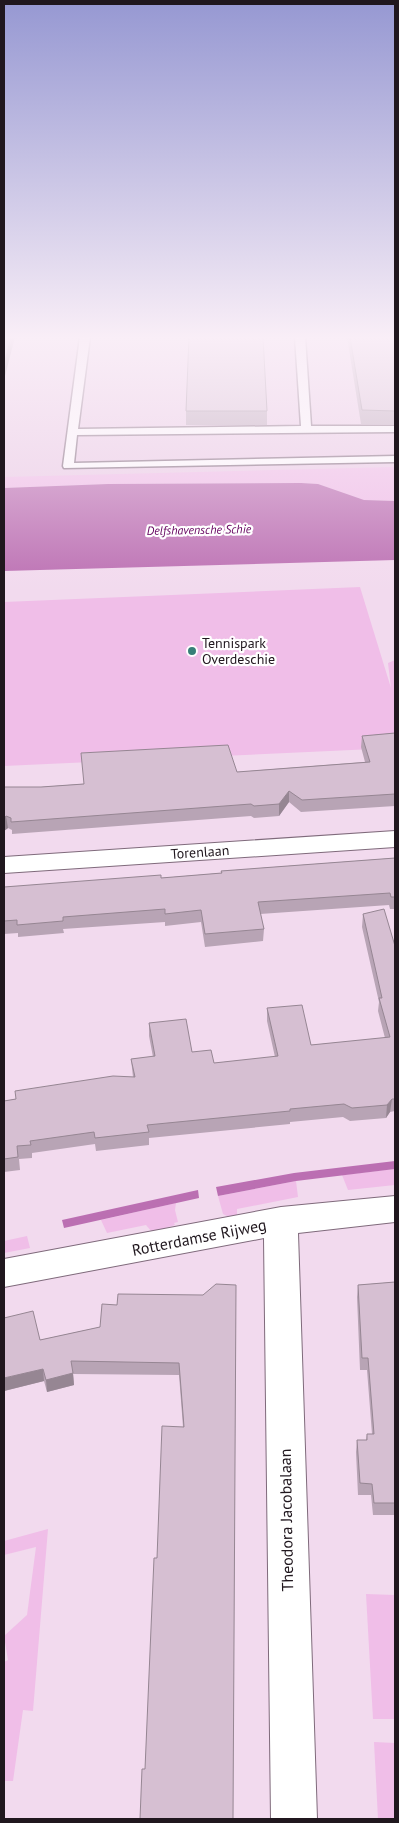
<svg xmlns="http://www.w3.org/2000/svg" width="399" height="1823" viewBox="0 0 399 1823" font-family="'PT Sans',sans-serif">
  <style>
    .built { fill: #ebcde6 }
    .green { fill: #f0bee8 }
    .water { fill: #bb6fb2 }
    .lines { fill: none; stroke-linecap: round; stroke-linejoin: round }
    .service-casing { stroke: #7f6a7b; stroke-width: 3 }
    .minor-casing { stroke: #7f6a7b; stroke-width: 2 }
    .service { fill: #fff; fill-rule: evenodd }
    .minor { fill: #fff; fill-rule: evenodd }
    .wall { fill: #b8a4b5 }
    .shaded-wall { fill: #968693 }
    .building { fill: #d6bfd2; stroke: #968693 }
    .poi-dot { fill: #377f78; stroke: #fff; stroke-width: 2 }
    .labels { text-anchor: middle; stroke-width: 4.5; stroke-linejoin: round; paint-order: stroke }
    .far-water-label { font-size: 12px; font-style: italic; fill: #63005d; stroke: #fff }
    .poi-label { font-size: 14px; fill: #20171e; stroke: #fff; text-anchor: start }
    .street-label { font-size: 14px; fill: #20171e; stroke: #fff }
    .near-street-label { font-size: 16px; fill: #20171e; stroke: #fff }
  </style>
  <rect width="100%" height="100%" fill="#f2daee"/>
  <polygon class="built" points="4,337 395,337 395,507 4,509"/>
  <g class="green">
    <polygon points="395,467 395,501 364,500 318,484 301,483 108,484 4,488 4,477"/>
    <polygon points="360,587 391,688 388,663 395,660 395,748 4,766 4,602"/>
    <polygon points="395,1169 395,1185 348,1190 342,1175"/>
    <polygon points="296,1181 298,1197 237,1209 237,1216 229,1217 223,1214 218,1196"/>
    <polygon points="176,1203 175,1210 178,1222 174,1223 175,1225 152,1232 146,1225 107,1233 101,1220"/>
    <polygon points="27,1236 30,1248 4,1253 4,1241"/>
    <polygon points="48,1529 33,1711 23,1710 13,1781 4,1781 4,1662 8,1660 4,1636 27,1615 36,1547 4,1555 4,1541"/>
    <polygon points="366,1594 395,1595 395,1719 373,1719"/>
    <polygon points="374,1742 395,1743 395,1819 378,1819"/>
  </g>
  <g class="water">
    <polygon points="301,483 318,484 364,500 395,501 395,560 4,571 4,488 108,484"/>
    <polygon points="395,1161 395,1169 296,1181 218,1196 216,1187 294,1173"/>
    <polygon points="198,1190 199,1198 64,1228 62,1220"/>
  </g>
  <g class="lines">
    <defs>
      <polygon id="service" points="80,337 90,337 78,429 301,426 295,337 305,337 311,426 395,426 395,432 77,435 74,463 395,456 395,462 64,468 63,466"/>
      <g id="minor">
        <polygon points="395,831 395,847 4,873 4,857"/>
        <polygon points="395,1196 395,1222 298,1233 317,1819 271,1819 264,1238 4,1287 4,1259 281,1207"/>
      </g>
    </defs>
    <use href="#service" class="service-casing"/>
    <use href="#minor" class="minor-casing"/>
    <use href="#service" class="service"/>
    <use href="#minor" class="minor"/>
  </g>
  <g class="wall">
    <polygon points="347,337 395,337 395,425 361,424"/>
    <rect x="186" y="411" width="81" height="14"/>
    <polygon points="395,733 395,806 301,812 289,802 279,816 254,818 251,816 12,834 12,830 8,828 4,831 4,787 41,787 365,762 361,747 362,736"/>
    <polygon points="395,858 395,909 390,909 389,905 260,914 264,929 263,941 205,947 201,922 165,926 165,922 63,929 64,933 18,937 18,933 4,934 4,887 161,878 221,873 221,871"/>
    <polygon points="363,914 395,946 395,1111 390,1112 386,1118 350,1121 343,1117 290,1122 290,1124 149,1138 149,1145 96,1151 95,1144 32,1153 32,1158 19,1159 20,1170 4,1172 4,1101 16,1099 133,1077 131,1059 153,1057 149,1036 149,1023 192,1052 214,1063 275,1057 267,1021 267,1008 311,1045 385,1038 378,1011 379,1002 362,927"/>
    <polygon points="395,1282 395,1515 373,1515 371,1495 358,1495 356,1452 357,1440 366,1440 367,1434 372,1434 367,1370 360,1370 357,1297 358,1285"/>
    <polygon points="203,1295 145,1769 157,1558 183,1427 179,1375 73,1374 74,1385 47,1392 44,1381 4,1391 40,1340 100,1327 117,1305"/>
  </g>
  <g class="shaded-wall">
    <polygon points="11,337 15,337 4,380 4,365"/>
    <polygon points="289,791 289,802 279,816 279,804"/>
    <polygon points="6,816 8,828 4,831 4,818"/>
    <polygon points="392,1099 390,1112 386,1118 387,1105"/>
    <polygon points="43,1369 44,1381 4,1391 4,1378"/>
    <polygon points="73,1373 74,1385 47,1392 46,1380"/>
  </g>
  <g class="building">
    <polygon points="4,337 11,337 4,365"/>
    <polygon points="189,337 263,337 267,411 186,411"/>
    <polygon points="350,337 395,337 395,411 362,410"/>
    <polygon points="395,733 395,794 302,800 289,791 279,804 254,806 251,804 11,822 11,818 6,816 4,818 4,787 41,787 84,784 81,753 228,745 237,772 370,762 362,736"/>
    <polygon points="395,858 395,897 391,897 390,893 258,902 264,929 205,934 201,910 165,914 165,909 63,917 63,921 17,925 17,920 4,921 4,887 161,875 161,878 222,873 221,871"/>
    <polygon points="384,909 395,946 395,1099 392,1099 387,1105 352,1108 344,1104 290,1109 290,1111 147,1125 149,1132 95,1138 94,1132 30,1141 31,1145 17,1146 18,1157 4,1159 4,1101 16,1099 15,1091 113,1076 135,1077 131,1059 155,1056 149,1023 186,1019 192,1052 211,1050 214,1063 278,1056 267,1008 302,1005 311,1045 390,1037 379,998 382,998 363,914"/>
    <polygon points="395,1282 395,1503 374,1503 372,1484 360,1483 357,1440 367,1440 367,1434 374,1434 368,1358 362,1358 358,1285"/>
    <polygon points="216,1284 236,1285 233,1819 140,1819 142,1769 145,1769 154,1558 157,1558 162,1426 184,1427 179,1363 71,1361 73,1373 46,1380 43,1369 4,1378 4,1318 33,1311 40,1340 100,1327 102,1304 117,1305 118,1294 203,1295"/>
  </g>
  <linearGradient id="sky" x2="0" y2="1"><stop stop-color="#9698d2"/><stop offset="0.57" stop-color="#f9eef7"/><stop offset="1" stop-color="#f9eef7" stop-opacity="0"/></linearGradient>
  <rect width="399" height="592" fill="url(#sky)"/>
  <circle class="poi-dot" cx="192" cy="651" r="5"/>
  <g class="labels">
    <g class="far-water-label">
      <text transform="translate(199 530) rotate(-1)" y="4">Delfshavensche Schie</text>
    </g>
    <g class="poi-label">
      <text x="202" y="648">Tennispark<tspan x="202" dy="16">Overdeschie</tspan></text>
    </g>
    <g class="street-label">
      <text transform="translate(200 852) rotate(-4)" y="5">Torenlaan</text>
    </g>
    <g class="near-street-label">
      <text transform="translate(199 1237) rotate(-11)" y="6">Rotterdamse Rijweg</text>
      <text transform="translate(286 1520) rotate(-91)" y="6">Theodora Jacobalaan</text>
    </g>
  </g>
  <rect width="399" height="1823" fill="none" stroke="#20171e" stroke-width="10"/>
</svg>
